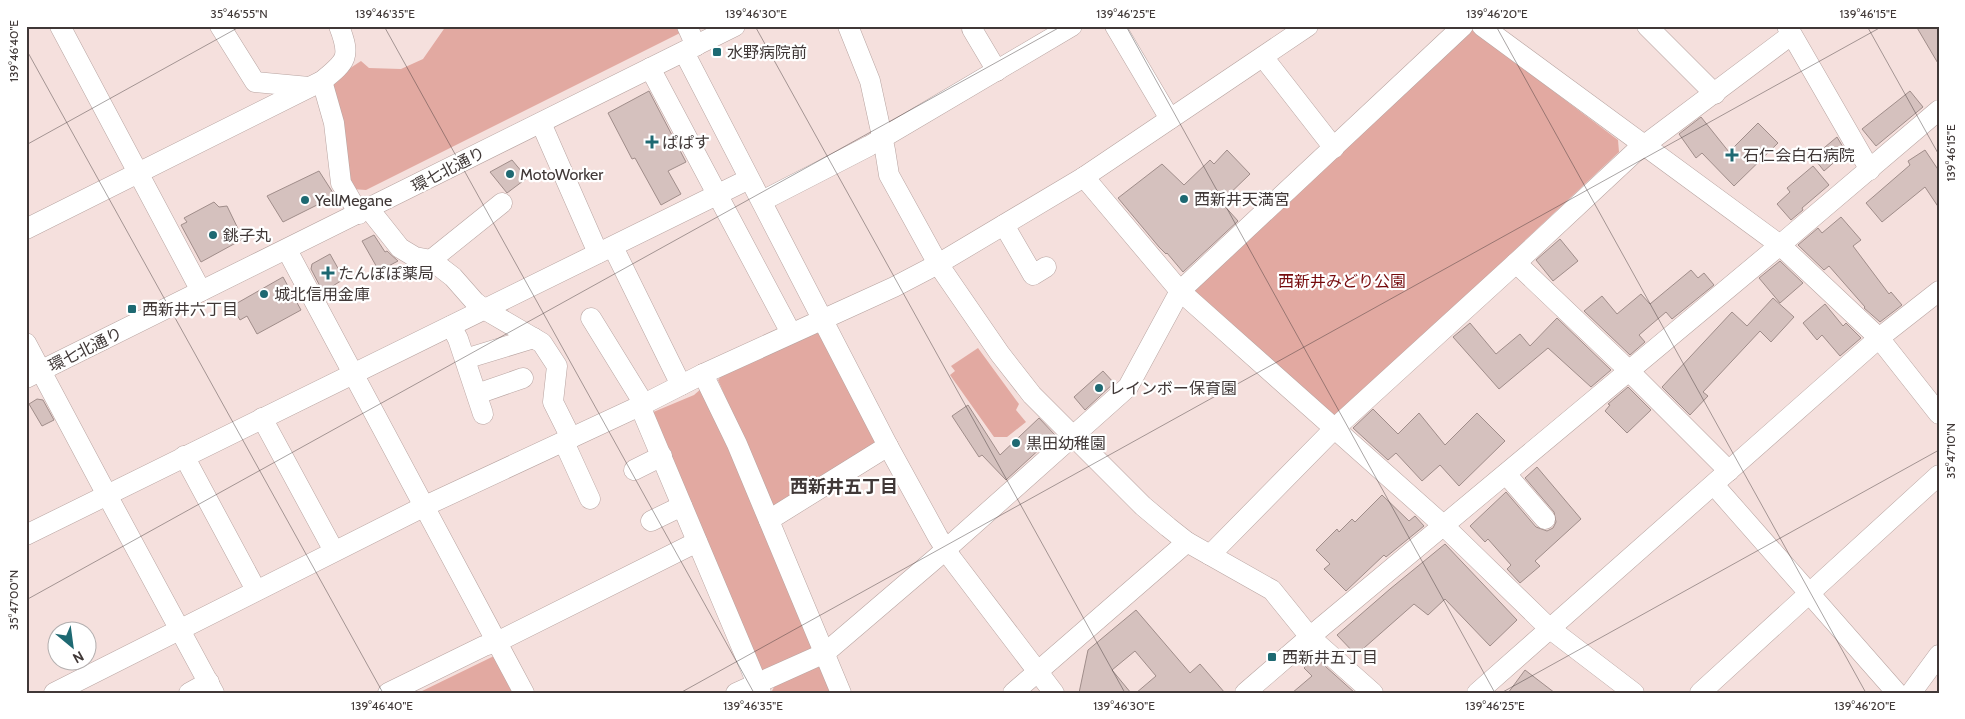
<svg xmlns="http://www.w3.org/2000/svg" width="1965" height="719" viewBox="0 0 1965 719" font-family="Cabin,'Noto Sans JP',sans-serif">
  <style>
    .green { fill: #e2a9a1 }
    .building { fill: #d5c1be; stroke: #a08d8a }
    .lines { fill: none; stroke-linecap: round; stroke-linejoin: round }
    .minor-casing { stroke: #b8a4a1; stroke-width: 21 }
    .minor { stroke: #fff; stroke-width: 20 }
    .ticks { fill: none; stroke: #403837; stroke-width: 1; stroke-opacity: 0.45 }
    .poi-dot { fill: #1e6972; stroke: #fff; stroke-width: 2 }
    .labels { text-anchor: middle; stroke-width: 4.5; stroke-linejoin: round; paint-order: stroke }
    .poi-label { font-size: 16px; fill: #403837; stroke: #fff; text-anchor: start }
    .street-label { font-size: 16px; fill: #403837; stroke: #fff }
    .park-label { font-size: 16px; fill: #760b0d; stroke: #fff }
    .neighbourhood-label { font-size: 18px; font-weight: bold; fill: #403837; stroke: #fff }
    .neatline { fill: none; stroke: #403837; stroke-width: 2 }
    .ticks-label { font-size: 12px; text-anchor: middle; fill: #403837 }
  </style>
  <rect width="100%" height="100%" fill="#f5e0dd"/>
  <g class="green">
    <polygon points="446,26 677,26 680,33 366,190 352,189 329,82 361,61 369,68 401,69 423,59"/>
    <polygon points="1471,29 1618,140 1619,152 1332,422 1193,289"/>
    <polygon points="815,332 824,336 878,437 875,446 773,509 718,380 723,374"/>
    <polygon points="978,348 1019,404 1016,410 1026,422 1007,437 994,437 950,375 955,371 951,366"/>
    <polygon points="702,388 813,645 810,653 761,671 651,413 694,395"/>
    <polygon points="494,656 516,693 418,693"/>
    <polygon points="824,664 836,693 771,693 775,685"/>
  </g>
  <g class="building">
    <polygon points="1916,26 1939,26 1939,65"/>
    <polygon points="649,91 686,162 668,171 681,194 661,205 635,158 632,159 608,113"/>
    <polygon points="1910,91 1923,107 1876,146 1862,129"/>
    <polygon points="1701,117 1729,152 1758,123 1778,143 1734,186 1702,153 1696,158 1679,134"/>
    <polygon points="1837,137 1846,152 1824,171 1813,157"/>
    <polygon points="1227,150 1250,174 1221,202 1238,221 1183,272 1167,253 1166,254 1159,247 1118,198 1162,164 1184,185 1210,160 1214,164"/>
    <polygon points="1925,150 1939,171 1939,208 1925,187 1882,222 1866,203 1910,165 1908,161"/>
    <polygon points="512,160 527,178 507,193 490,172"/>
    <polygon points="1813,166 1829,185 1802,208 1803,210 1791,220 1777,204 1790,192 1787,188"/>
    <polygon points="319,171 335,196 283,222 267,196"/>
    <polygon points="214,202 219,207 227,206 243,239 201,262 181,225 187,222 184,218"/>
    <polygon points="1841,217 1861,240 1853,246 1889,294 1891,292 1902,305 1880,322 1864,308 1865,307 1829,266 1824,270 1798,245 1818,228 1822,233"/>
    <polygon points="374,235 385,252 387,251 398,261 379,271 362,241"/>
    <polygon points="1560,239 1578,261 1553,281 1536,260"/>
    <polygon points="330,254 344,279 323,292 311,269 312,264"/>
    <polygon points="1780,261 1803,283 1780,303 1759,278"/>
    <polygon points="1691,270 1698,278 1704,273 1714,285 1672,319 1666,312 1639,335 1645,342 1630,355 1584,311 1602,296 1617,314 1641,294 1650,304"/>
    <polygon points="283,277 301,310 257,334 247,316 240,320 232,306"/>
    <polygon points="1773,298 1794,317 1771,342 1760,331 1703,392 1708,396 1690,415 1662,387 1732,312 1747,326"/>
    <polygon points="1825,304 1843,326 1846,323 1861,338 1840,356 1822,335 1817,340 1803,323"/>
    <polygon points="1557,318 1611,370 1591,387 1548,348 1499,389 1453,337 1470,323 1496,354 1520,334 1530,346"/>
    <polygon points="1103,371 1114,383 1085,410 1074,397"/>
    <polygon points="1628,387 1651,410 1627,433 1605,411 1610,405 1608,404"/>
    <polygon points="37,399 43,400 54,420 42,426 29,404"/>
    <polygon points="968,405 1000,455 1039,418 1055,435 1006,480 982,455 979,457 952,416"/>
    <polygon points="1373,409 1398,434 1419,413 1445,445 1477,413 1505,441 1459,486 1440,465 1422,481 1396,453 1388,460 1353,428"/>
    <polygon points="1537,467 1581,519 1535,561 1540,566 1520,583 1507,569 1511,565 1488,539 1485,542 1470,526 1506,492 1536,527 1547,531 1553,528 1556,522 1554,512 1525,478"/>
    <polygon points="1382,495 1409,521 1415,516 1424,526 1386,557 1384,555 1346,591 1324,569 1330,564 1316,550 1337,529 1339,532 1352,519 1355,522"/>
    <polygon points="1445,544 1517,620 1490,646 1445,599 1428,615 1414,604 1356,655 1337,635 1390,589"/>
    <polygon points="1136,610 1190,673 1200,664 1225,693 1136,693 1156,676 1135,651 1112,670 1131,693 1079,693 1088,650"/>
    <polygon points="1315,657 1355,693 1292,693 1312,676 1304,668"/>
    <polygon points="1525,670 1555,693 1508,693"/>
  </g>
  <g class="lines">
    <defs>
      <g id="minor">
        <polyline points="60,26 201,291"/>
        <polyline points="220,26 255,82 309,87"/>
        <polyline points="687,26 696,46"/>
        <polyline points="848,26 870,81 885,150 889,175 938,264 1000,354 1032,395 1143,506 1168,527 1187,542 1272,590 1310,637 1373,693"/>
        <polyline points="1115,26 1170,119"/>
        <polyline points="1482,26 1780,245 1879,338 1939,414"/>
        <polyline points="1647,26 1715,94"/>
        <polyline points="1787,26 1870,170"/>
        <polyline points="972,29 997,71"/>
        <polyline points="684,52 888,446 938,537 952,559 1054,693"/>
        <polyline points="1263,57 1334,148"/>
        <polyline points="650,68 791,333"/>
        <polyline points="322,81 334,123 341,183 359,214"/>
        <polyline points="541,123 598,253"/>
        <polyline points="1084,177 1180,291 1443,525 1549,628 1634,693"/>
        <polyline points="762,201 869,146 1072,26"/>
        <polyline points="369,209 400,248 415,257 431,260 453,277 475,302 484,309 542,343 557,366 553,402 571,438"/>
        <polyline points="1004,225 1033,275 1046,267"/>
        <path d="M26,229L322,81C347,61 351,57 339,26"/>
        <polyline points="613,247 681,385"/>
        <polyline points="287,250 524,693"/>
        <polyline points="431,260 502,203"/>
        <polyline points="1516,263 1620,362 1729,471"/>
        <polyline points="591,318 644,404"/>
        <polyline points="451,326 458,339 483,414"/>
        <polyline points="26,343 107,495 214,693"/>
        <polyline points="465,359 534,338"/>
        <polyline points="703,374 737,444 841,693"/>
        <polyline points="26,378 735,26"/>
        <polyline points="477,394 523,378"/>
        <polyline points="640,406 761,693"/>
        <polyline points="262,418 334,551"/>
        <polyline points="564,442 590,499"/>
        <polyline points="184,456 256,590"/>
        <polyline points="634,470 662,456"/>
        <polyline points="1506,474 1545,519"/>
        <polyline points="1714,485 1897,693"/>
        <polyline points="769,520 888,446"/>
        <polyline points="651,521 682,506"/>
        <polyline points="26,535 749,179"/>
        <polyline points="1210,555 1334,429 1516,263 1634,153 1791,35"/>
        <polyline points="54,693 425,506 644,404 703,374 894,287 938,264 1084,177 1308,26"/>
        <polyline points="189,693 209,682"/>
        <polyline points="388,693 484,646 497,642 697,542"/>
        <polyline points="736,693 825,653 935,559 1128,387 1180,291 1463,26"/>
        <polyline points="1013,693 1187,542"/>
        <polyline points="1245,693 1318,630 1780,245 1939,110"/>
        <polyline points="1477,693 1879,338 1939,291"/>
        <polyline points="1700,693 1939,475"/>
        <polyline points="1911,693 1939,655"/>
      </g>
    </defs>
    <use href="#minor" class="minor-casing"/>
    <use href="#minor" class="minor"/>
  </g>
  <path class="ticks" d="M384,26L754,693M755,26L1125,693M1126,26L1495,693M1496,26L1866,693M1867,26L1939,155M26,49L383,693M26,145L241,26M26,600L1062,26M680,693L1883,26M1501,693L1939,450"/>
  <g class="poi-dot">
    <rect x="712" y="47" width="10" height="10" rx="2.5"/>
    <path d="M649.5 134.5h5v5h5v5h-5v5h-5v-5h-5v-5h5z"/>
    <path d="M1729.5 147.5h5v5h5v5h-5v5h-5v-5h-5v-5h5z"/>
    <circle cx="510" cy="174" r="5"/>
    <circle cx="1184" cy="199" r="5"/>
    <circle cx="305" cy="200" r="5"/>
    <circle cx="213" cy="235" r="5"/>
    <path d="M325.5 265.5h5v5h5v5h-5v5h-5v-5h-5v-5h5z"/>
    <circle cx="264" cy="294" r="5"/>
    <rect x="127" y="304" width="10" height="10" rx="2.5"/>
    <circle cx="1099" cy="388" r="5"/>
    <circle cx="1016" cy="443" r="5"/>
    <rect x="1267" y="652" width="10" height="10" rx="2.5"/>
  </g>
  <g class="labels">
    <g class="poi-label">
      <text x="727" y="58">水野病院前</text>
      <text x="662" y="148">ぱぱす</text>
      <text x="1743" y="161">石仁会白石病院</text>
      <text x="520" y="180">MotoWorker</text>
      <text x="1194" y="205">西新井天満宮</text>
      <text x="315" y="206">YellMegane</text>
      <text x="223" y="241">銚子丸</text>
      <text x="338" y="279">たんぽぽ薬局</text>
      <text x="274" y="300">城北信用金庫</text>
      <text x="142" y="315">西新井六丁目</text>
      <text x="1109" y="394">レインボー保育園</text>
      <text x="1026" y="449">黒田幼稚園</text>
      <text x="1282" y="663">西新井五丁目</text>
    </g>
    <g class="street-label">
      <text transform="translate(448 169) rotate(-27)" y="6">環七北通り</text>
      <text transform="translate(85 349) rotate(-26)" y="6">環七北通り</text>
    </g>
    <g class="park-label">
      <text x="1342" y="287">西新井みどり公園</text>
    </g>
    <g class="neighbourhood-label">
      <text x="844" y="493">西新井五丁目</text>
    </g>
  </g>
  <rect width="1965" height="719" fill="none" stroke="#ffffff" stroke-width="55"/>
  <g transform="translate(72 646) rotate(151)"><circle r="24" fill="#ffffff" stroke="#b3afaf"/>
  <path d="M0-4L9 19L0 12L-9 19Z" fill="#1e6972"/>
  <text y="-8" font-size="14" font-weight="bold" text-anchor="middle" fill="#403837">N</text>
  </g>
  <rect x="28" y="28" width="1910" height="664" class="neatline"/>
  <g class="ticks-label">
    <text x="239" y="18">35°46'55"N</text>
    <text x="385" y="18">139°46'35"E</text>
    <text x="756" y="18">139°46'30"E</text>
    <text x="1126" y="18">139°46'25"E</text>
    <text x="1497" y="18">139°46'20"E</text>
    <text x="1868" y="18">139°46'15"E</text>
    <text transform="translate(14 51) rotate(-90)" y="4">139°46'40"E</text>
    <text transform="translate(1951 153) rotate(-90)" y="4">139°46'15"E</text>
    <text transform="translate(1951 451) rotate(-90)" y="4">35°47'10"N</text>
    <text transform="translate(14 600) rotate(-90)" y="4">35°47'00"N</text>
    <text x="382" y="710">139°46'40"E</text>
    <text x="753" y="710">139°46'35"E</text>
    <text x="1124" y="710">139°46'30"E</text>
    <text x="1495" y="710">139°46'25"E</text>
    <text x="1865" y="710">139°46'20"E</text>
  </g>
</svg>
